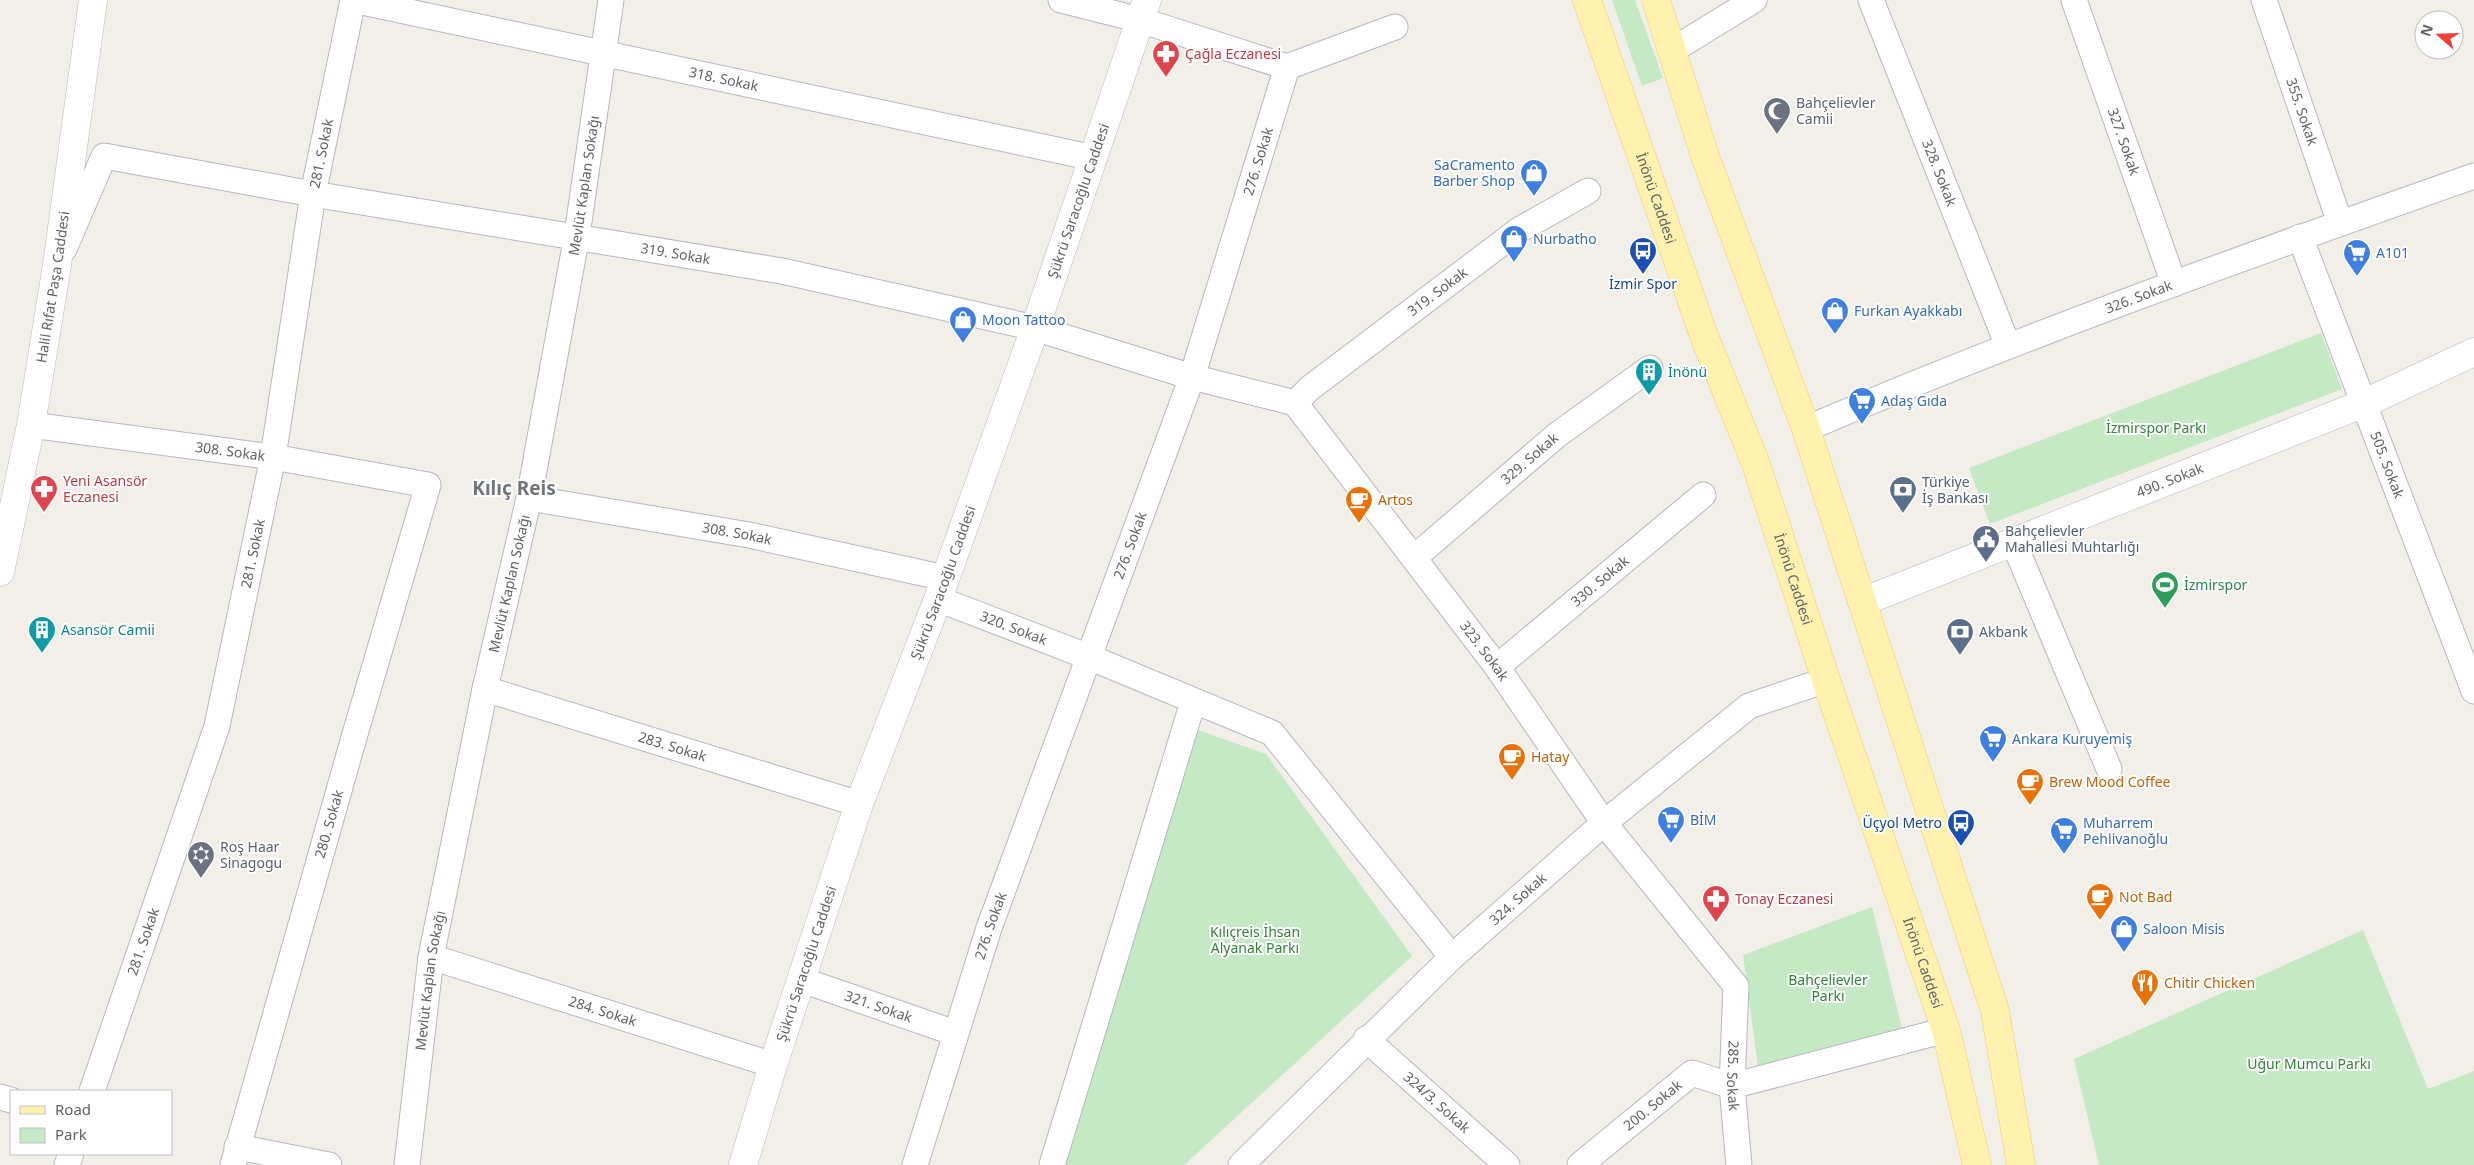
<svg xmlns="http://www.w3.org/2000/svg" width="2474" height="1165" viewBox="0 0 2474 1165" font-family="'Noto Sans',sans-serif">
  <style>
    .green { fill: #c5e8c5 }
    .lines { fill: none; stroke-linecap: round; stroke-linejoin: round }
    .street-casing { stroke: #b5b8bc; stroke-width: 27 }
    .secondary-casing { stroke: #b6babf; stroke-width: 29 }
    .primary-casing { stroke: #f2c960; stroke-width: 29 }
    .street { stroke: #fff; stroke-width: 25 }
    .secondary { stroke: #fff; stroke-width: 28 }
    .primary { stroke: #fff2af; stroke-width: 28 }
    .labels { text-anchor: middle; stroke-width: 4; stroke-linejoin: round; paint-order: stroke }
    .health-label { font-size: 14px; fill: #be3a42; stroke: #fff; text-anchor: start }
    .street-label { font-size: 14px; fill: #5f6368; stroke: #fff }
    .worship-label { font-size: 14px; fill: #5b616d; stroke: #fff; text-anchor: start }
    .shop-label { font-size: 14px; fill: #366cbe; stroke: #fff; text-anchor: start }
    .transit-label { font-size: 14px; fill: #164399; stroke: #fff }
    .culture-label { font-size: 14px; fill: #0d838f; stroke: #fff; text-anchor: start }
    .park-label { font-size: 14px; fill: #348238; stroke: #fff }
    .service-label { font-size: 14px; fill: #4e5e75; stroke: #fff; text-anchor: start }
    .food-label { font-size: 14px; fill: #c56008; stroke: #fff; text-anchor: start }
    .leisure-label { font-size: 14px; fill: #27864d; stroke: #fff; text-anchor: start }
    .district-label { font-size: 19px; font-weight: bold; fill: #70757a; stroke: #fff }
  </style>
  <rect width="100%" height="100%" fill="#f1efe8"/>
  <g class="green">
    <polygon points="1612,0 1635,0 1663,78 1642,86"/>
    <polygon points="2321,333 2342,389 1990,524 1969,468"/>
    <polygon points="1198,730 1266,754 1412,956 1184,1165 1064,1165"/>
    <polygon points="1872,907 1903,1032 1758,1067 1743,955"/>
    <polygon points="2363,930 2428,1089 2474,1071 2474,1165 2099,1165 2074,1059"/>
  </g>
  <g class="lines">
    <defs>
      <g id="street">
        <path id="s1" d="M353,0L1094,158"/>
        <path id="s2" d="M1871,0L2008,346"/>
        <path id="s3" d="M2074,0L2174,284"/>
        <path id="s4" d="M2264,0L2340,223"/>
        <polyline points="1671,51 1754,0"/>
        <polyline points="1287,67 1395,27"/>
        <path id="s5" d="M2300,237L2474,691"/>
        <path id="s6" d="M64,249L104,156L313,194L782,271L1035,328L1192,377L1295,403L1497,667L1604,823L1736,986L1732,1086L1739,1165"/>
        <path id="s7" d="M1295,403L1310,388L1519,230L1588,191"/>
        <path id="s8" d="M31,425L273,457L428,485L353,741L233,1165"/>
        <path id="s9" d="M1806,429C2025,335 2250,255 2474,176"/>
        <path id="s10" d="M529,498L749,535L945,578"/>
        <polyline points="2013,541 2109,769"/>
        <path id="s11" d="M1415,557L1557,435L1650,368"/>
        <path id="s12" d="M938,599L1089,657L1272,733L1452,957"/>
        <path id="s13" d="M1497,667L1703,495"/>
        <path id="s14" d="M485,689L859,804"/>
        <path id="s15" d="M431,957L773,1065"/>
        <path id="s16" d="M802,980L955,1033"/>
        <path id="s17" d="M1366,1039L1507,1165"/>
        <path id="s18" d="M92,1091L217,726L273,457L313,194L353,0"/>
        <polyline points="0,1097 11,1100"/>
        <polyline points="237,1147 329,1165"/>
        <polyline points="67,1165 71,1154"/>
        <path id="s19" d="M407,1165L431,957L485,689L529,498L577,235L611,0"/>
        <path id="s20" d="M915,1165L989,928L1192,377L1287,67L1140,20L1061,0"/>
        <polyline points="1052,1165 1193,702"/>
        <path id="s21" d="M1241,1165L1452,957L1604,823L1749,706L1826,680"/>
        <path id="s22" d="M1580,1165L1692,1073L1732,1086L1946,1030"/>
      </g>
      <g id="secondary">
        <path id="s23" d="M0,572L31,425L57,265L93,0"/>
        <path id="s24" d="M1862,602L2365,403L2474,352"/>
        <path id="s25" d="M743,1165L773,1065L859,804L938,599L1035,328L1147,0"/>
      </g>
      <g id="primary">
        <path id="s26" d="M1587,0L1704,336L1756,464L1826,680L1946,1030L1977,1165"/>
        <polyline points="1656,0 1705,156 1806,429 1995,1011 2021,1165"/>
      </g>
    </defs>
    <use href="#street" class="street-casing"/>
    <use href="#secondary" class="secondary-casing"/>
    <use href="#primary" class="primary-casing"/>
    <use href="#street" class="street"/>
    <use href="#secondary" class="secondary"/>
    <use href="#primary" class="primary"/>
  </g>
  <defs>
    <symbol id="pharmacy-pin" viewBox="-11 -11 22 30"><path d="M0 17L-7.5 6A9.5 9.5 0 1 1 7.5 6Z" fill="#e0444e" stroke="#fff"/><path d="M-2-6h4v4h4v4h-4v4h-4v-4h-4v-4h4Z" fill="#fff"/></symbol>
    <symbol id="mosque-pin" viewBox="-11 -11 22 30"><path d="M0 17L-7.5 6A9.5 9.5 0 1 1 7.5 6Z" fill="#6b7280" stroke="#fff"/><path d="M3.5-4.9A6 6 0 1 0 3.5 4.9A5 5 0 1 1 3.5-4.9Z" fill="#fff"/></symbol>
    <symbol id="shop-pin" viewBox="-11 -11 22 30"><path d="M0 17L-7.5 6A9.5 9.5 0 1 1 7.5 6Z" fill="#3f7fe0" stroke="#fff"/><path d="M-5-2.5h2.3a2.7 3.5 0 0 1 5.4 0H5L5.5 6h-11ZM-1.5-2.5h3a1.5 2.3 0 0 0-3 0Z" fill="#fff"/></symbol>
    <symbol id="bus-pin" viewBox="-11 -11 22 30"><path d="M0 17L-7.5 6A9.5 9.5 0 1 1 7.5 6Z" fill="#1a4fb4" stroke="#fff"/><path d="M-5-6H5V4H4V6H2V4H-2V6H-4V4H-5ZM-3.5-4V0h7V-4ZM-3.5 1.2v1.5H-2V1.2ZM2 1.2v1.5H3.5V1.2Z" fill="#fff"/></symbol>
    <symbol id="supermarket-pin" viewBox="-11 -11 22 30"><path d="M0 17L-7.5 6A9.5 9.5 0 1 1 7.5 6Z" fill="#3f7fe0" stroke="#fff"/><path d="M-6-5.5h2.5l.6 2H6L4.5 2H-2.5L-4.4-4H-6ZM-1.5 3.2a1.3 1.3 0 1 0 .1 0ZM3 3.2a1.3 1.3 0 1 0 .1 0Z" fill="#fff"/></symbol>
    <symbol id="building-pin" viewBox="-11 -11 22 30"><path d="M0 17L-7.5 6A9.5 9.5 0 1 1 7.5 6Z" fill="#0f9aa8" stroke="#fff"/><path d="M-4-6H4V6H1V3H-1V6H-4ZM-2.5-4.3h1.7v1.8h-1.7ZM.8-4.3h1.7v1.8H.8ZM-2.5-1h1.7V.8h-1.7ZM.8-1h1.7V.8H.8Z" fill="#fff"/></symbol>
    <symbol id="bank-pin" viewBox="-11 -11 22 30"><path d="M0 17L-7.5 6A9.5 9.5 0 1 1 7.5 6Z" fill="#5c6f8a" stroke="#fff"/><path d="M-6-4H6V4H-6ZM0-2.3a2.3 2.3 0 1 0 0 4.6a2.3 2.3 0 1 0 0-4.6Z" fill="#fff"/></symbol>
    <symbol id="cafe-pin" viewBox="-11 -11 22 30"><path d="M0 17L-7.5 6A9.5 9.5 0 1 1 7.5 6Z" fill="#e8710a" stroke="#fff"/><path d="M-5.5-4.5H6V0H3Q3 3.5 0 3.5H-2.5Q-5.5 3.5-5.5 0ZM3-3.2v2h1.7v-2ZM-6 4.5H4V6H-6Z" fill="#fff"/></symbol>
    <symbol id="civic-pin" viewBox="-11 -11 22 30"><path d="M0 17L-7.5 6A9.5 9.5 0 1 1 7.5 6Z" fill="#5c6f8a" stroke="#fff"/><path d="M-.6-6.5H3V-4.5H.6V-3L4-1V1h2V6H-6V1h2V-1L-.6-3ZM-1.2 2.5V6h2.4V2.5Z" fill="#fff"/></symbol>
    <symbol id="stadium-pin" viewBox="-11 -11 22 30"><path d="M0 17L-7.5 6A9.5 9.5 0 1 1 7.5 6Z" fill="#2e9e5b" stroke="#fff"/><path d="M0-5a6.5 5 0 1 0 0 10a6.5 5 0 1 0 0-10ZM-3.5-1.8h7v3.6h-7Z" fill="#fff"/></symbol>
    <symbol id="synagogue-pin" viewBox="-11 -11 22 30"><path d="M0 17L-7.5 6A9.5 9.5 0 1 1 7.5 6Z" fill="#6b7280" stroke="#fff"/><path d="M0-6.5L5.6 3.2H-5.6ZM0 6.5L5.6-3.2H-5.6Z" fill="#fff"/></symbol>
    <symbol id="restaurant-pin" viewBox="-11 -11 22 30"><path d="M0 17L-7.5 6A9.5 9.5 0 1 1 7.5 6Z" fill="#e8710a" stroke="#fff"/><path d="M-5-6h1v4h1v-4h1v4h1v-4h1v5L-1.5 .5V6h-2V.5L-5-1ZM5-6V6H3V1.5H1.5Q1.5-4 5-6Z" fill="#fff"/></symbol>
  </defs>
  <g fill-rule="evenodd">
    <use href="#pharmacy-pin" x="1150" y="38" width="32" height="43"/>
    <use href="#mosque-pin" x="1761" y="95" width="32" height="43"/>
    <use href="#shop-pin" x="1518" y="157" width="32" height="43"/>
    <use href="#shop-pin" x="1498" y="223" width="32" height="43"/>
    <use href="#bus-pin" x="1627" y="235" width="32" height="43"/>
    <use href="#supermarket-pin" x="2341" y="237" width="32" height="43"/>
    <use href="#shop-pin" x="1819" y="295" width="32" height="43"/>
    <use href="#shop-pin" x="947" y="304" width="32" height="43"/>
    <use href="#building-pin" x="1633" y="356" width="32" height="43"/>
    <use href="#supermarket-pin" x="1846" y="385" width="32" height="43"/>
    <use href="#pharmacy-pin" x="28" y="473" width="32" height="43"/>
    <use href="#bank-pin" x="1887" y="474" width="32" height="43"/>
    <use href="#cafe-pin" x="1343" y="484" width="32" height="43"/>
    <use href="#civic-pin" x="1970" y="523" width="32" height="43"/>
    <use href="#stadium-pin" x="2149" y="569" width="32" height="43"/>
    <use href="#building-pin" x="26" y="614" width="32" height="43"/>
    <use href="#bank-pin" x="1944" y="616" width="32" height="43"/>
    <use href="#supermarket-pin" x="1977" y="723" width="32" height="43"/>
    <use href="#cafe-pin" x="1496" y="741" width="32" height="43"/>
    <use href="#cafe-pin" x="2014" y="766" width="32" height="43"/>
    <use href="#supermarket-pin" x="1655" y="804" width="32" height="43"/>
    <use href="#bus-pin" x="1945" y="807" width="32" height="43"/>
    <use href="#supermarket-pin" x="2048" y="815" width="32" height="43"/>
    <use href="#synagogue-pin" x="185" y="839" width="32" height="43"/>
    <use href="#cafe-pin" x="2084" y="881" width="32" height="43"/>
    <use href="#pharmacy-pin" x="1700" y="883" width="32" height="43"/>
    <use href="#shop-pin" x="2108" y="913" width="32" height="43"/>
    <use href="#restaurant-pin" x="2129" y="967" width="32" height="43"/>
  </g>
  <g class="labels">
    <g class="health-label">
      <text x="1185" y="59">Çağla Eczanesi</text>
      <text x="63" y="486">Yeni Asansör<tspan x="63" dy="16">Eczanesi</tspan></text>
      <text x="1735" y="904">Tonay Eczanesi</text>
    </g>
    <g class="street-label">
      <text dy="5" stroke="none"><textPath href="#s1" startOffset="379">318. Sokak</textPath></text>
      <text dy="5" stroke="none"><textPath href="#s4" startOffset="118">355. Sokak</textPath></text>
      <text dy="5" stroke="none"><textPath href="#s3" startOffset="150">327. Sokak</textPath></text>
      <text dy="5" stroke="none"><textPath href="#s18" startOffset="968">281. Sokak</textPath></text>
      <text dy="5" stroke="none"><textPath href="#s20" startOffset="1061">276. Sokak</textPath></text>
      <text dy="5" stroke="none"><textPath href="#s2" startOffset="186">328. Sokak</textPath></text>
      <text dy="5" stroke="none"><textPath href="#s19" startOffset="996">Mevlüt Kaplan Sokağı</textPath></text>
      <text dy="5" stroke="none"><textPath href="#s26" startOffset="210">İnönü Caddesi</textPath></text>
      <text dy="5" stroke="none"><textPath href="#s25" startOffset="1021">Şükrü Saracoğlu Caddesi</textPath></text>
      <text dy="5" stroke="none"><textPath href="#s6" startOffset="681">319. Sokak</textPath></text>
      <text dy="5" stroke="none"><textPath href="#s23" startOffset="290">Halil Rıfat Paşa Caddesi</textPath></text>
      <text dy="5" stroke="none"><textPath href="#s7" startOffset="181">319. Sokak</textPath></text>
      <text dy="5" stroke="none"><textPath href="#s9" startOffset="358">326. Sokak</textPath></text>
      <text dy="5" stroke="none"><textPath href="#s8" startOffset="201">308. Sokak</textPath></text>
      <text dy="5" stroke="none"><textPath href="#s11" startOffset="151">329. Sokak</textPath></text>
      <text dy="5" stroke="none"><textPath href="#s5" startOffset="244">505. Sokak</textPath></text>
      <text dy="5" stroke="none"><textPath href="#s24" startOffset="331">490. Sokak</textPath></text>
      <text dy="5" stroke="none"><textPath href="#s10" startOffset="211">308. Sokak</textPath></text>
      <text dy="5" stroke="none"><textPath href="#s20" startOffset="656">276. Sokak</textPath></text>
      <text dy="5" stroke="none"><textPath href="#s18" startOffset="562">281. Sokak</textPath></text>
      <text dy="5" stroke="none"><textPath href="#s26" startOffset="615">İnönü Caddesi</textPath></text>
      <text dy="5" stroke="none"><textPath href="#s13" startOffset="134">330. Sokak</textPath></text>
      <text dy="5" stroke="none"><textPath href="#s25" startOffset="616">Şükrü Saracoğlu Caddesi</textPath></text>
      <text dy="5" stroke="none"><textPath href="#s19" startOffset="591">Mevlüt Kaplan Sokağı</textPath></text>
      <text dy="5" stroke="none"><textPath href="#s12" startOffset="81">320. Sokak</textPath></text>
      <text dy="5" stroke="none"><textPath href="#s6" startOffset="1631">323. Sokak</textPath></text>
      <text dy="5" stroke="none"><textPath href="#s14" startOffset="196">283. Sokak</textPath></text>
      <text transform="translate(329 824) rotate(-74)" y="5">280. Sokak</text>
      <text dy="5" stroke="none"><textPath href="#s21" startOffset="384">324. Sokak</textPath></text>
      <text dy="5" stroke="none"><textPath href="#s20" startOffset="251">276. Sokak</textPath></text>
      <text dy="5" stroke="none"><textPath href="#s18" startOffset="158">281. Sokak</textPath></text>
      <text dy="5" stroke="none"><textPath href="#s26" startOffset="1020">İnönü Caddesi</textPath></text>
      <text dy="5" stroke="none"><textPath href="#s25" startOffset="211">Şükrü Saracoğlu Caddesi</textPath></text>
      <text dy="5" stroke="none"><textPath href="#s19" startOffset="186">Mevlüt Kaplan Sokağı</textPath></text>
      <text dy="5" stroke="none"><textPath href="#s16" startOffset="81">321. Sokak</textPath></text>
      <text dy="5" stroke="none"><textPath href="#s15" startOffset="180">284. Sokak</textPath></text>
      <text dy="5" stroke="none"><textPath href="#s6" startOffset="2140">285. Sokak</textPath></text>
      <text dy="5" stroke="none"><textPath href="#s17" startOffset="95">324/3. Sokak</textPath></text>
      <text dy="5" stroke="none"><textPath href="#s22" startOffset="94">200. Sokak</textPath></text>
    </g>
    <g class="worship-label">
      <text x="1796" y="108">Bahçelievler<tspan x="1796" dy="16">Camii</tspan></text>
      <text x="220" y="852">Roş Haar<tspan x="220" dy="16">Sinagogu</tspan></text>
    </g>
    <g class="shop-label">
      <text x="1515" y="170" text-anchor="end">SaCramento<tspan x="1515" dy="16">Barber Shop</tspan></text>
      <text x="1533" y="244">Nurbatho</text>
      <text x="2376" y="258">A101</text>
      <text x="1854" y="316">Furkan Ayakkabı</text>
      <text x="982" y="325">Moon Tattoo</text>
      <text x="1881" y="406">Adaş Gıda</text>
      <text x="2012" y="744">Ankara Kuruyemiş</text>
      <text x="1690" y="825">BİM</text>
      <text x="2083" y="828">Muharrem<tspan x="2083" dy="16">Pehlivanoğlu</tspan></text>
      <text x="2143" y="934">Saloon Misis</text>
    </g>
    <g class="transit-label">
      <text x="1643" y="289">İzmir Spor</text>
      <text x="1942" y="828" text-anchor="end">Üçyol Metro</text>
    </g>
    <g class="culture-label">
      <text x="1668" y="377">İnönü</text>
      <text x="61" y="635">Asansör Camii</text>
    </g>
    <g class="park-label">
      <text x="2156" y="433">İzmirspor Parkı</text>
      <text x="1255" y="937">Kılıçreis İhsan<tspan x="1255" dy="16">Alyanak Parkı</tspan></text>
      <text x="1828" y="985">Bahçelievler<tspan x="1828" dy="16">Parkı</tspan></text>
      <text x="2309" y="1069">Uğur Mumcu Parkı</text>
    </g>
    <g class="service-label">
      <text x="1922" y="487">Türkiye<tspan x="1922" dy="16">İş Bankası</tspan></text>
      <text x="2005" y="536">Bahçelievler<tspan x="2005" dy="16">Mahallesi Muhtarlığı</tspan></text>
      <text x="1979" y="637">Akbank</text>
    </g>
    <g class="food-label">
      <text x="1378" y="505">Artos</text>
      <text x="1531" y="762">Hatay</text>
      <text x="2049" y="787">Brew Mood Coffee</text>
      <text x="2119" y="902">Not Bad</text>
      <text x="2164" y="988">Chitir Chicken</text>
    </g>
    <g class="leisure-label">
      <text x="2184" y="590">İzmirspor</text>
    </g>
    <g class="district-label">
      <text x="514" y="495">Kılıç Reis</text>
    </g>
  </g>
  <rect x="10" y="1090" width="162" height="65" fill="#ffffff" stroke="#bfc1c3"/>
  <rect x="20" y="1106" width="25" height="8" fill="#fff2af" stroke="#bfc1c3"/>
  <text x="55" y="1115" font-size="15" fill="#5f6368">Road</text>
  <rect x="20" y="1128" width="25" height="15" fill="#c5e8c5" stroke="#bfc1c3"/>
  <text x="55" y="1140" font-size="15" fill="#5f6368">Park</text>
  <g transform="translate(2439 35) rotate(290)"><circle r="24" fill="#ffffff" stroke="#bfc1c3"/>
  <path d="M0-4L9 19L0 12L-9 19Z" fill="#ea4335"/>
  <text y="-8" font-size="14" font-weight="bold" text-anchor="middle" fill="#5f6368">N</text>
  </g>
</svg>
